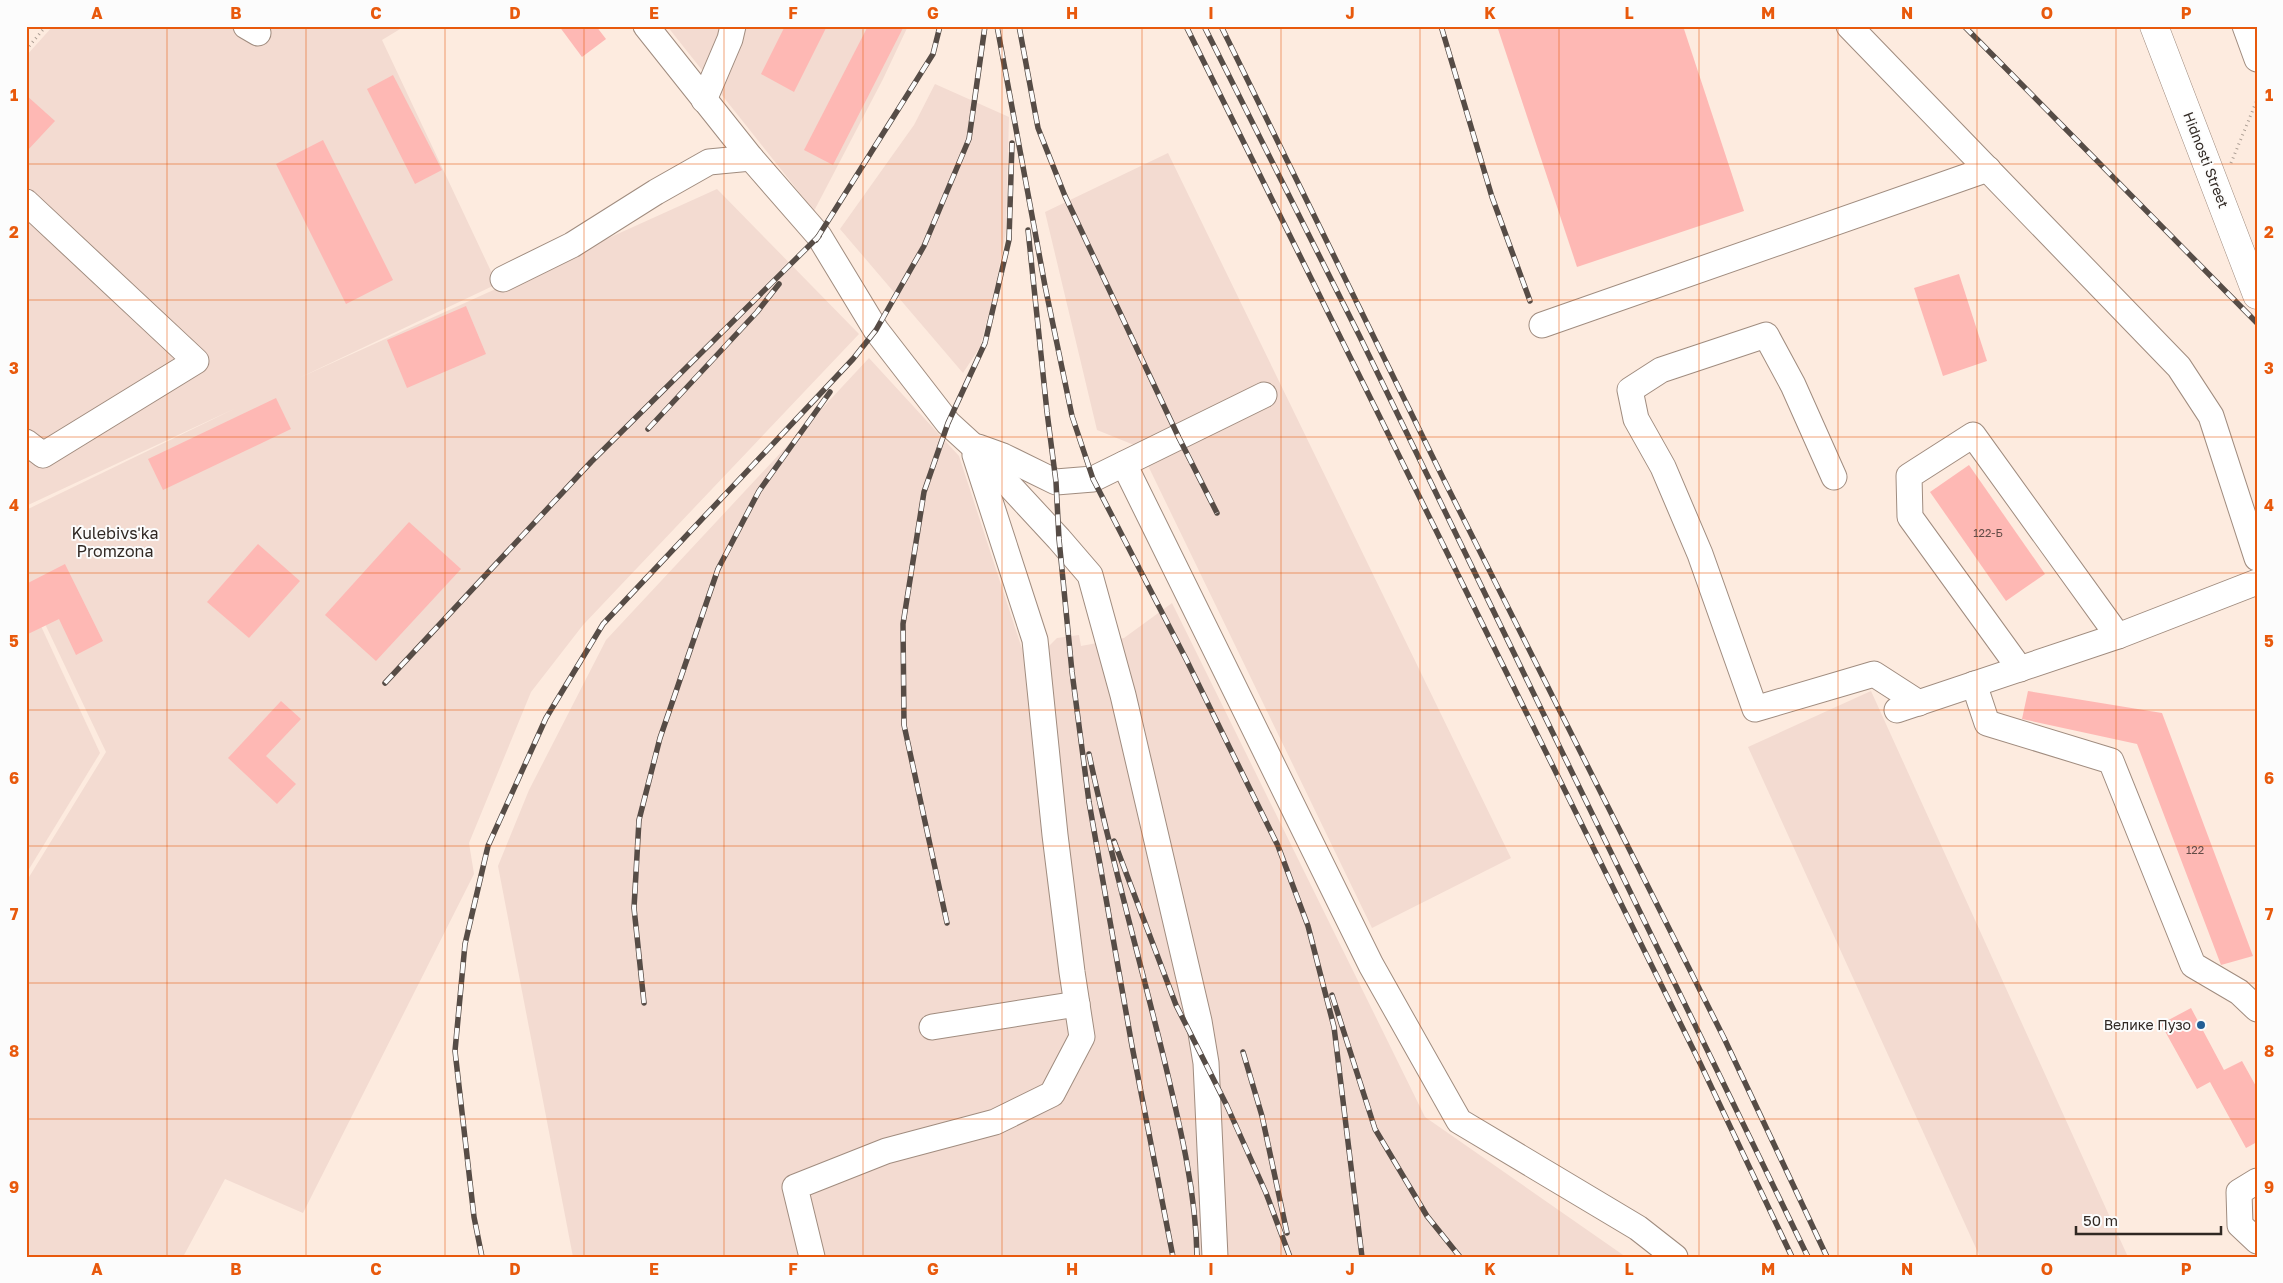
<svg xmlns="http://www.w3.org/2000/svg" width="2283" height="1283" viewBox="0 0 2283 1283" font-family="'Golos Text',sans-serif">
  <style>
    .industrial { fill: #f3dbd1 }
    .building { fill: #feb8b4 }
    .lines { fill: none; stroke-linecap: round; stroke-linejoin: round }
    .minor-casing { stroke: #a08c7f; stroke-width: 27 }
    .major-casing { stroke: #a08c7f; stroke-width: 29 }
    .path { stroke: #aa9c92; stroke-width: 3; stroke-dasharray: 1 4; stroke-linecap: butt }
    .minor { stroke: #fff; stroke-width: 25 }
    .major { stroke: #fff; stroke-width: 28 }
    .rail-casing { stroke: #564c46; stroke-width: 5.5 }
    .rail { stroke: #fcfcfc; stroke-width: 4; stroke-dasharray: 11; stroke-linecap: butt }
    .grid { fill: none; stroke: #e8590c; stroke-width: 1; stroke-opacity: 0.55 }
    .poi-dot { fill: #235e95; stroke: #fcfcfc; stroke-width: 2 }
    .labels { text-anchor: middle; stroke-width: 4; stroke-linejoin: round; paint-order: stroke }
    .number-label { font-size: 11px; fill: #644c47 }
    .street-label { font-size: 14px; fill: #302823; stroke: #fcfcfc }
    .poi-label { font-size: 14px; fill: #302823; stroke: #fcfcfc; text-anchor: end }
    .quarter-label { font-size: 16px; fill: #302823; stroke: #fcfcfc }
    .neatline { fill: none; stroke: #e8590c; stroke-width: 2 }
    .grid-label { font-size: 16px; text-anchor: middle; font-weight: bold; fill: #e8590c }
  </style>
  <rect width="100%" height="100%" fill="#fdebdf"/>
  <g class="industrial">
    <polygon points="53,26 405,26 382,40 497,284 299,378 717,189 859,334 583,625 531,692 469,843 474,874 303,1213 225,1179 183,1257 26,1257 26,882 106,752 26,584 26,510 236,408 26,506 26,56"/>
    <polygon points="667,26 908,26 883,79 814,211"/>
    <polygon points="935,84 1009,117 1006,231 995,290 980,347 963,373 840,229 914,125"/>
    <polygon points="1168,153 1511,858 1372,928 1139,447 1097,430 1045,212"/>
    <polygon points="869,358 959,456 1028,667 1057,638 1079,635 1081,646 1124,638 1172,603 1425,1117 1626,1257 573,1257 498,866 529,790 606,640"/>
    <polygon points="26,594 100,753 26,874"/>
    <polygon points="1871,691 2128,1257 1980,1257 1748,747"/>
  </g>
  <g class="building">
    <polygon points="559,26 596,26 606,39 582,57"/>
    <polygon points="785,26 827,26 794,92 761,74"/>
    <polygon points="868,26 904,26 833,165 804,150"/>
    <polygon points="1497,26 1683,26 1744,211 1577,267"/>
    <polygon points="393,75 442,170 415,184 367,89"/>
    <polygon points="26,95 55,121 26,152"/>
    <polygon points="323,140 393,280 346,304 276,164"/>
    <polygon points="1959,274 1987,361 1943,376 1914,288"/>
    <polygon points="466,306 486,354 407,388 387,340"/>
    <polygon points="276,398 291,429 163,490 148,459"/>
    <polygon points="1969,465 2045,574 2006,601 1930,492"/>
    <polygon points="409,522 461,569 376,661 325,615"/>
    <polygon points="258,544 300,581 249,638 207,602"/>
    <polygon points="65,564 103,641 76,655 59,619 26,635 26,584"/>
    <polygon points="2028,691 2162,713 2253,956 2221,965 2137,744 2022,719"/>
    <polygon points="281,701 301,719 266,756 296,784 277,804 228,758"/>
    <polygon points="2191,1008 2224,1070 2242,1061 2257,1088 2257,1142 2246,1148 2210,1082 2197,1089 2161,1024"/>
  </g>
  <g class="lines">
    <defs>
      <g id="minor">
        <polyline points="246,26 258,33"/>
        <polyline points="646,26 751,158 819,236 876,330 948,423 971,444 1059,539 1090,575 1123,695 1199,1021 1206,1063 1215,1257"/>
        <polyline points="1849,26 2179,367 2211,416 2257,558"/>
        <polyline points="2245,26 2257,59"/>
        <polyline points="704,100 730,39 733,26"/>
        <polyline points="26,202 196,361 43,455 26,442"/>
        <polyline points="503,279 572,245 656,192 709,162 751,158"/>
        <polyline points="1542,325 1988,169"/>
        <polyline points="978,447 1003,456 1056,482 1093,479 1264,395"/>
        <polyline points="1124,464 1371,965 1459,1121 1638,1228 1675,1257"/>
        <polyline points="1834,477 1793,385 1766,335 1661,370 1630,390 1636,419 1663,467 1700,554 1755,709 1874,674 1919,703"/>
        <polyline points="2020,669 1910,517 1909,476 1973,435 2118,636"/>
        <polyline points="1974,684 1987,723 2111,761 2193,965 2239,992 2257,1009"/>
        <polyline points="1897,710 2118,636 2257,582"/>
        <polyline points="932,1027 1077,1004"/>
        <polyline points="2257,1181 2239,1192 2240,1225 2257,1241"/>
        <polyline points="812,1257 795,1187 886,1151 995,1122 1052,1094 1082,1037 1072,972 1055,835 1035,640 975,455"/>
      </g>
      <polyline id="major" points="2154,26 2257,295"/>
    </defs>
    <use href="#minor" class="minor-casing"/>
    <use href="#major" class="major-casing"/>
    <g class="path">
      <polyline points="26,50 46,26"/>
      <polyline points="2231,163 2257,100"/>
    </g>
    <use href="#minor" class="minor"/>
    <use href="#major" class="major"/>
    <defs>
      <g id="rail">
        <polyline points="997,26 1045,286 1072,416 1093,479 1186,659 1278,846 1308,926 1334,1027 1362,1257"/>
        <polyline points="1019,26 1038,128 1065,196 1179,438 1217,513"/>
        <polyline points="1186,26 1700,1063 1792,1257"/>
        <polyline points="1204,26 1360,337 1808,1257"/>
        <polyline points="1221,26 1446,484 1724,1038 1827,1257"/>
        <polyline points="1441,26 1492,197 1530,301"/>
        <polyline points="1964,26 2257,323"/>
        <polyline points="1028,230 1047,412 1056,482 1059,539 1072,672 1089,802 1132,1046 1173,1257"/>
        <polyline points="816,240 933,54 940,26"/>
        <polyline points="648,429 757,312 779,284"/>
        <polyline points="385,683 591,462 819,236"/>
        <path d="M1089,754C1111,858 1140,960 1165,1063C1180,1126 1196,1192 1197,1257"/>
        <polyline points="1114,841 1176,1005 1227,1106 1266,1193 1290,1257"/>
        <polyline points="947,923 904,725 903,624 924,492 948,423 985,343 1009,240 1012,143"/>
        <polyline points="1332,995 1375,1129 1427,1216 1460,1257"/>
        <polyline points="644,1003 634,908 639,820 660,738 718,569 759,491 830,392"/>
        <polyline points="1243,1052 1262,1116 1287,1233"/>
        <polyline points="482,1257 474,1217 455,1051 465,944 488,846 546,718 603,624 853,359 876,330 924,246 969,139 985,26"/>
      </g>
    </defs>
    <use href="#rail" class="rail-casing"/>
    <use href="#rail" class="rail"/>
  </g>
  <path class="grid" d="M167,26V1257M306,26V1257M445,26V1257M584,26V1257M724,26V1257M863,26V1257M1002,26V1257M1142,26V1257M1281,26V1257M1420,26V1257M1559,26V1257M1699,26V1257M1838,26V1257M1977,26V1257M2116,26V1257M26,164H2257M26,300H2257M26,437H2257M26,573H2257M26,710H2257M26,846H2257M26,983H2257M26,1119H2257"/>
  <circle class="poi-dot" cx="2201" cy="1025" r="5"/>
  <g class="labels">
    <g class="number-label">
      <text x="1988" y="537">122-Б</text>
      <text x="2195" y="854">122</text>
    </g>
    <g class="street-label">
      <text transform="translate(2206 160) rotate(69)" y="5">Hidnosti Street</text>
    </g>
    <g class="poi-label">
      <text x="2191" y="1030">Велике Пузо</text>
    </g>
    <g class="quarter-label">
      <text x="115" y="539">Kulebivsʹka<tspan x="115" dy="18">Promzona</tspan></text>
    </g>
  </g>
  <rect width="2283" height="1283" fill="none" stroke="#fcfcfc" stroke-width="55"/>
  <path d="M2076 1226v8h145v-8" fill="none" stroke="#302823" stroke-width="2.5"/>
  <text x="2083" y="1226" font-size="15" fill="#302823" stroke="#fcfcfc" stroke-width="4" paint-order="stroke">50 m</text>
  <rect x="28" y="28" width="2228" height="1228" class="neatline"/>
  <g class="grid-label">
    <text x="97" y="19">A</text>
    <text x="236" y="19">B</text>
    <text x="376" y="19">C</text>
    <text x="515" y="19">D</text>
    <text x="654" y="19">E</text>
    <text x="793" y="19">F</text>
    <text x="933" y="19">G</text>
    <text x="1072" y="19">H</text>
    <text x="1211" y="19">I</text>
    <text x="1350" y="19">J</text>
    <text x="1490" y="19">K</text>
    <text x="1629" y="19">L</text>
    <text x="1768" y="19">M</text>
    <text x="1907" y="19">N</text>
    <text x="2047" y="19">O</text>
    <text x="2186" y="19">P</text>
    <text x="14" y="101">1</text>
    <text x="2269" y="101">1</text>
    <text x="14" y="238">2</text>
    <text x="2269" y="238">2</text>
    <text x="14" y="374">3</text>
    <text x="2269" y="374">3</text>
    <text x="14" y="511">4</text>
    <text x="2269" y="511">4</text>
    <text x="14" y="647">5</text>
    <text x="2269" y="647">5</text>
    <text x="14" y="784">6</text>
    <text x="2269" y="784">6</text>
    <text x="14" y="920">7</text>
    <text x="2269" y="920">7</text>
    <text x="14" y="1057">8</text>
    <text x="2269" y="1057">8</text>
    <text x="14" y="1193">9</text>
    <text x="2269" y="1193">9</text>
    <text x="97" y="1275">A</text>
    <text x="236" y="1275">B</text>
    <text x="376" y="1275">C</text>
    <text x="515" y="1275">D</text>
    <text x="654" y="1275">E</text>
    <text x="793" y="1275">F</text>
    <text x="933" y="1275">G</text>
    <text x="1072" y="1275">H</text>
    <text x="1211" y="1275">I</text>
    <text x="1350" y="1275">J</text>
    <text x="1490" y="1275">K</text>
    <text x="1629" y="1275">L</text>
    <text x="1768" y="1275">M</text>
    <text x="1907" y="1275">N</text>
    <text x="2047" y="1275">O</text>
    <text x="2186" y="1275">P</text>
  </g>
</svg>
